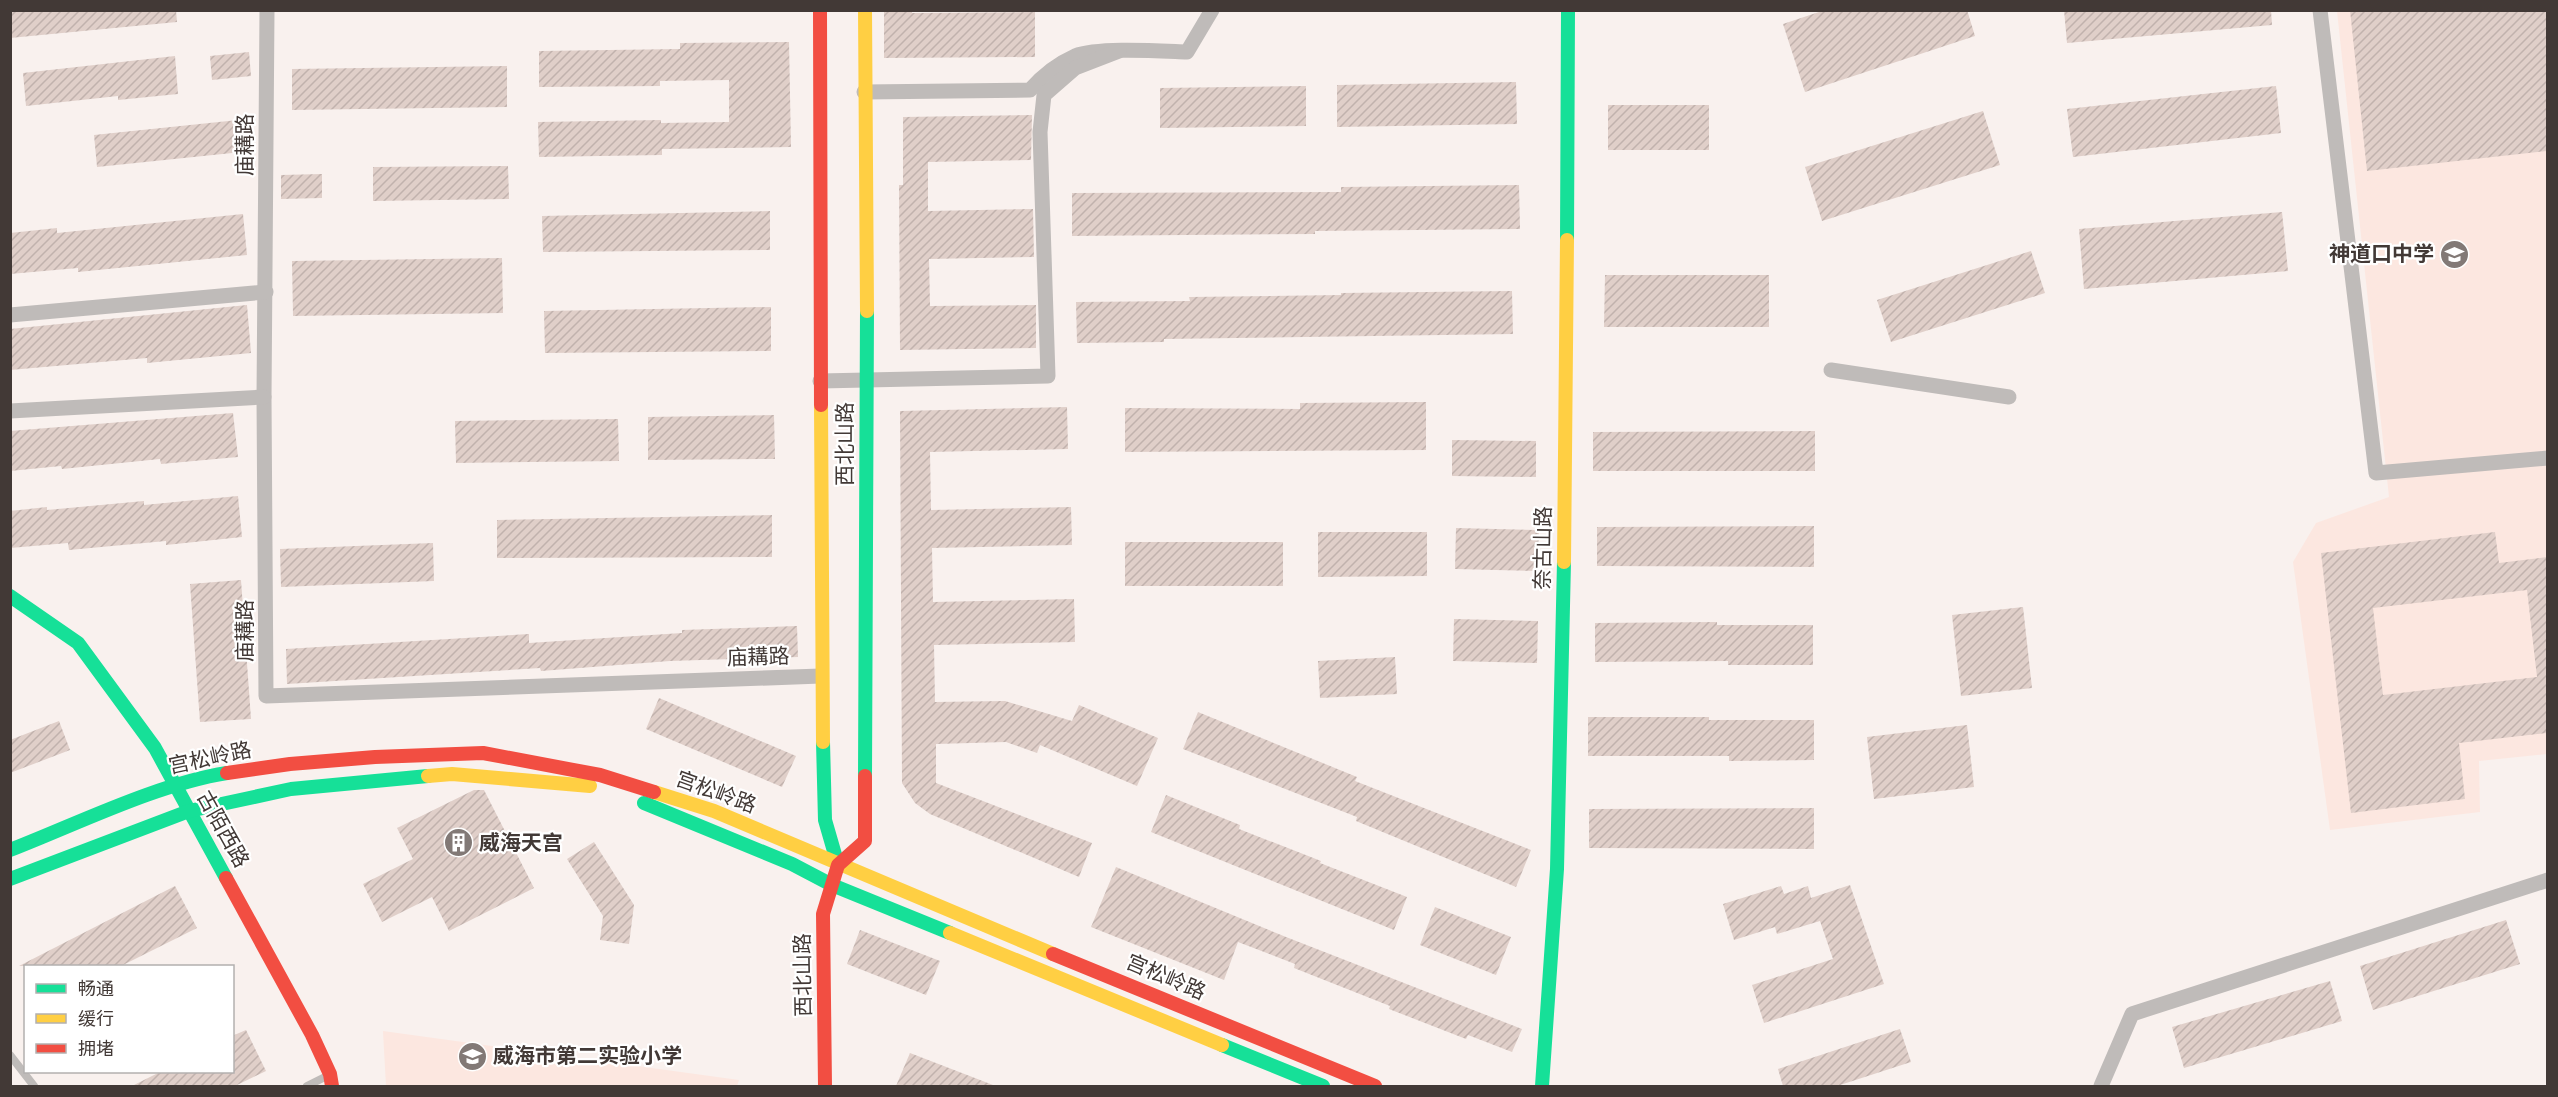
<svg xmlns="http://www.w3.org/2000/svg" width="2558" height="1097" viewBox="0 0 2558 1097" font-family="Mulish,'Noto Sans SC',sans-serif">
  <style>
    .built { fill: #fce7e0 }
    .building { fill: url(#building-hatch); fill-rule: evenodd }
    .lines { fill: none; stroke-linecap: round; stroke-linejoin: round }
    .lane { stroke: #bfbbb9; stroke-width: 8 }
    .street { stroke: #bfbbb9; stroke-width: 15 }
    .fast { stroke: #16e098; stroke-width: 14 }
    .slow { stroke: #ffcf43; stroke-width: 14 }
    .jam { stroke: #f24e42; stroke-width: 14 }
    .labels { text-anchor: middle; stroke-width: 4.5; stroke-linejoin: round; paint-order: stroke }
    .street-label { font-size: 21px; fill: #423936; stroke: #fff }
    .poi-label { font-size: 21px; font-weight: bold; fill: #423936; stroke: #fff; text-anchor: start }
  </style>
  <defs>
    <pattern id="building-hatch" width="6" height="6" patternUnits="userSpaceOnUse" patternTransform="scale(1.5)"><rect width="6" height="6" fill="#e0cfc9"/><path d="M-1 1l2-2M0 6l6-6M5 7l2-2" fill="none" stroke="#c1b2ad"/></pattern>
  </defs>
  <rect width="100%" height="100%" fill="#f9f1ee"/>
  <g class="built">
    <polygon points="2337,11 2547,11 2547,754 2479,761 2480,812 2330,830 2293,562 2316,523 2389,497"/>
    <polygon points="383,1031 739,1080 737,1086 386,1086"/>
  </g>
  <g class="building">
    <polygon points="10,10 176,10 177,22 10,38"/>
    <polygon points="884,10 912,10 912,13 1035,12 1035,57 884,58"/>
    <polygon points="1825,10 1967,10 1975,36 1805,92 1783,24"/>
    <polygon points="2064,10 2271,10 2272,25 2067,43"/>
    <polygon points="2350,10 2547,10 2547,151 2367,171"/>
    <polygon points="789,42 791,147 662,149 662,155 539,157 538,122 661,120 661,123 729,122 729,80 660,81 660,86 539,87 539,51 680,49 680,43"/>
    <polygon points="249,52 251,76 212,80 210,56"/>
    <polygon points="175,56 178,94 118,100 118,96 26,106 23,73"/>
    <polygon points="507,66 507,107 292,110 292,69"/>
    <polygon points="1516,82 1517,124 1337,127 1337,85"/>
    <polygon points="1306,86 1306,126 1160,128 1160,88"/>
    <polygon points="2276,86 2281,133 2073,157 2067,109"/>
    <rect x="1608" y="105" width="101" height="45"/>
    <polygon points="1983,111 2000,165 1822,221 1805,167"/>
    <polygon points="1032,115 1031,160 928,162 928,211 1033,209 1034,257 929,259 930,306 1036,305 1036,348 900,350 899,185 903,185 903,117"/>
    <polygon points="238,120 242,152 97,167 94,135"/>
    <polygon points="508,166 509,199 373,201 373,167"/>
    <polygon points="322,174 322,198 281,199 281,175"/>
    <polygon points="1519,185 1520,229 1315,231 1315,234 1072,236 1072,193 1341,192 1341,187"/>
    <polygon points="770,211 770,250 543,252 542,216"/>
    <polygon points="2282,212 2288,271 2084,289 2079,229"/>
    <polygon points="243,214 247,255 78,272 78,268 10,274 10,233 57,228 57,233"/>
    <polygon points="2031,251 2045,293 1891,342 1877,300"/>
    <polygon points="502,258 503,313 293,316 292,261"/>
    <polygon points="1605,275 1769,275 1769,327 1604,327"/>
    <polygon points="1512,291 1513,334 1164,339 1164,342 1077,343 1076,302 1190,301 1189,297 1341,295 1341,293"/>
    <polygon points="247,305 251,353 147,363 147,358 10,370 10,329"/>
    <polygon points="771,307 771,351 545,353 544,311"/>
    <polygon points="1426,402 1426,450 1125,452 1125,408 1300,409 1300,403"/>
    <polygon points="1067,407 1068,449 930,452 931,510 1071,507 1072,545 932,548 933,602 1074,599 1075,642 934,645 935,702 1005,701 1072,721 1079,705 1158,738 1137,786 1040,745 1037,753 1006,742 936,744 936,783 1092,843 1079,877 930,814 915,803 902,783 900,411"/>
    <polygon points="233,413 238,457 161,464 160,459 62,469 61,466 10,471 10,431"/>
    <polygon points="774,415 775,459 648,460 648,417"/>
    <polygon points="618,419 619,461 456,463 455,421"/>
    <polygon points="1815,431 1815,471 1593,471 1593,432"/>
    <polygon points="1452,440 1536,441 1536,477 1452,476"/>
    <polygon points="238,496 242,537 166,545 166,541 69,550 68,543 10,548 10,511 47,507 47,510 144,501 144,505"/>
    <polygon points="772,515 772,557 497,558 497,520"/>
    <polygon points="1814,526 1814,567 1597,566 1597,527"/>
    <polygon points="1456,528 1539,530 1538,571 1455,569"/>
    <polygon points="1318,532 1427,532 1427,576 1318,577"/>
    <path d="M2495,532L2499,563L2547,557V733L2459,743L2465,799L2351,813L2321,553ZM2527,590L2537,677L2383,695L2373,608Z"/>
    <rect x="1125" y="542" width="158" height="44"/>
    <polygon points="433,543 434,581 281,587 280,549"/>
    <polygon points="241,580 251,719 200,722 190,584"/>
    <polygon points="2023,607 2032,688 1961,696 1952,615"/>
    <polygon points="1454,619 1538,621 1537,663 1453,661"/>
    <polygon points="1717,622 1717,625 1813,625 1813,665 1728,665 1728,661 1595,662 1595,623"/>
    <polygon points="797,626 798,657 670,661 541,671 540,668 287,684 286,649 529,634 529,643 682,633 682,630"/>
    <polygon points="1395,657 1397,694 1320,698 1318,661"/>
    <polygon points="659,698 796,756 782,787 646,729"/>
    <polygon points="1198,712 1357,777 1355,781 1531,850 1516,887 1356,821 1357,817 1183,749"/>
    <polygon points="1588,717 1709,717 1709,720 1814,720 1814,760 1729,761 1729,756 1588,756"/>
    <polygon points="59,721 70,750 10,773 10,740"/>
    <polygon points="1967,725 1974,787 1874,799 1867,737"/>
    <polygon points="474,790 484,790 534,888 449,931 432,897 382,922 363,884 413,859 397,828"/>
    <polygon points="1166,795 1240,825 1239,829 1321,861 1320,863 1407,897 1394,930 1151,832"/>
    <polygon points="1814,808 1814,849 1589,848 1589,809"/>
    <polygon points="594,842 634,905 629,944 600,940 603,916 567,859"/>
    <polygon points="1116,867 1286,937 1522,1029 1512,1052 1468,1035 1466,1039 1389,1009 1390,1006 1294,968 1295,964 1238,942 1224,980 1091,927"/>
    <polygon points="1850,885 1884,984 1764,1023 1752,985 1833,959 1820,921 1777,934 1775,927 1734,940 1723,904 1781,886 1784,894 1808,886 1811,898"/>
    <polygon points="175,886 197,928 121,966 19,966"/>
    <polygon points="1435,907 1511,937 1496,975 1420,945"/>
    <polygon points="2506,920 2520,964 2373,1010 2360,966"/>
    <polygon points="860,930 940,961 926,995 847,964"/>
    <polygon points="2330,981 2342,1021 2184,1068 2172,1027"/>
    <polygon points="1900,1029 1911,1062 1837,1086 1783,1086 1778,1069"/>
    <polygon points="246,1030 266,1071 235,1086 132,1086 162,1071 232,1071 232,1036"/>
    <polygon points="910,1053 993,1085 992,1086 896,1086"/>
  </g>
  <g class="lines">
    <g class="lane">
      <polyline points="10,1055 34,1086"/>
      <polyline points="307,1086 329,1075"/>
    </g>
    <g class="street">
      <polyline points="267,10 264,397 266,696 821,676"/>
      <polyline points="2320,10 2376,473 2548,458"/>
      <path d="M864,92L1030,90C1042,76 1057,64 1075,56C1098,47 1159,51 1187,52L1212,10"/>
      <polyline points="10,315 266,292"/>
      <polyline points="1831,370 2009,397"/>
      <polyline points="820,381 1048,376 1040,132 1044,95 1075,68 1119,51"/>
      <polyline points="10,411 264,397"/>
      <polyline points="2101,1086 2132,1014 2548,880"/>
    </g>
    <g class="fast">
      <polyline points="1567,240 1568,10"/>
      <polyline points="10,596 78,643 155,748 226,878"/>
      <polyline points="823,742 825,820 838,865"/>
      <polyline points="865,776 867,311"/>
      <polyline points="644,803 792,864 832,885 950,933"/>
      <path d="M10,850C77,824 157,784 227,773"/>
      <polyline points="10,879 189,811 291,789 428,776"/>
      <polyline points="1222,1045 1323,1086"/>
      <polyline points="1542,1086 1557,869 1564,562"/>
    </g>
    <g class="slow">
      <polyline points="865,10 867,311"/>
      <polyline points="821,405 823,742"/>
      <polyline points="1564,562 1567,240"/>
      <polyline points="428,776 452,774 590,786"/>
      <polyline points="654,792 714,811 1053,954"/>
      <polyline points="950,933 1222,1045"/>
    </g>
    <g class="jam">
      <polyline points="820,10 821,405"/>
      <polyline points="227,773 290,764 375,757 483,753 600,775 654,792"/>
      <polyline points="226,878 312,1035 330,1074 332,1086"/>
      <polyline points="1053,954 1375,1086"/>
      <polyline points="825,1086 823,914 838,865 865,841 865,776"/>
    </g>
  </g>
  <defs>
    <symbol id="school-disc" viewBox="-11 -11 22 22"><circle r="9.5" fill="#827976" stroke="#fff"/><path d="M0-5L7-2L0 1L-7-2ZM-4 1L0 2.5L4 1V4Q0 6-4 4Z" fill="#fff"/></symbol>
    <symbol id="building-disc" viewBox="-11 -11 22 22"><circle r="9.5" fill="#827976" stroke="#fff"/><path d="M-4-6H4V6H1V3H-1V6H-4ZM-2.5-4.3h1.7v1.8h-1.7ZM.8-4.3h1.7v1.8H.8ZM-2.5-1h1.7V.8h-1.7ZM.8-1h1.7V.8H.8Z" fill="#fff"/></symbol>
  </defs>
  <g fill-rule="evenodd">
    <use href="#school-disc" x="2438" y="238" width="33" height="33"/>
    <use href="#building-disc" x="442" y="826" width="33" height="33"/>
    <use href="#school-disc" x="456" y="1040" width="33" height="33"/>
  </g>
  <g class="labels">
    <g class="street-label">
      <text transform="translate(245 145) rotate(-90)" y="7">庙耩路</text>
      <text transform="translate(845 444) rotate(-90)" y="7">西北山路</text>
      <text transform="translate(1543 548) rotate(-89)" y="7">奈古山路</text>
      <text transform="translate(245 631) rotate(-90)" y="7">庙耩路</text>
      <text transform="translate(758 657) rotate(-2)" y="7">庙耩路</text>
      <text transform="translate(210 758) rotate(-12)" y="7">宫松岭路</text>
      <text transform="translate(716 792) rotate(20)" y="7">宫松岭路</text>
      <text transform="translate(223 829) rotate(61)" y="7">古陌西路</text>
      <text transform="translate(803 975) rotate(-91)" y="7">西北山路</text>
      <text transform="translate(1166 977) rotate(23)" y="7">宫松岭路</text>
    </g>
    <g class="poi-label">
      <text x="2434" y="261" text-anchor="end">神道口中学</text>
      <text x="479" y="850">威海天宫</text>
      <text x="493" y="1063">威海市第二实验小学</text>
    </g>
  </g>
  <rect width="2558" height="1097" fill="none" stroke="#423936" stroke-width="24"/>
  <rect x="24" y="965" width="210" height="108" fill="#ffffff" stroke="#b3b0af" stroke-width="1.5"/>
  <rect x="36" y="984" width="30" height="9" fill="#16e098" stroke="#b3b0af" stroke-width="1.5"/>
  <text x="78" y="995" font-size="18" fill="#423936">畅通</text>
  <rect x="36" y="1014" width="30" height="9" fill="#ffcf43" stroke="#b3b0af" stroke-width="1.5"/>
  <text x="78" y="1025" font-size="18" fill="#423936">缓行</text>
  <rect x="36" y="1044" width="30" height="9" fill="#f24e42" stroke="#b3b0af" stroke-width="1.5"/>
  <text x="78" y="1055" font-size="18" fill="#423936">拥堵</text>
</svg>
